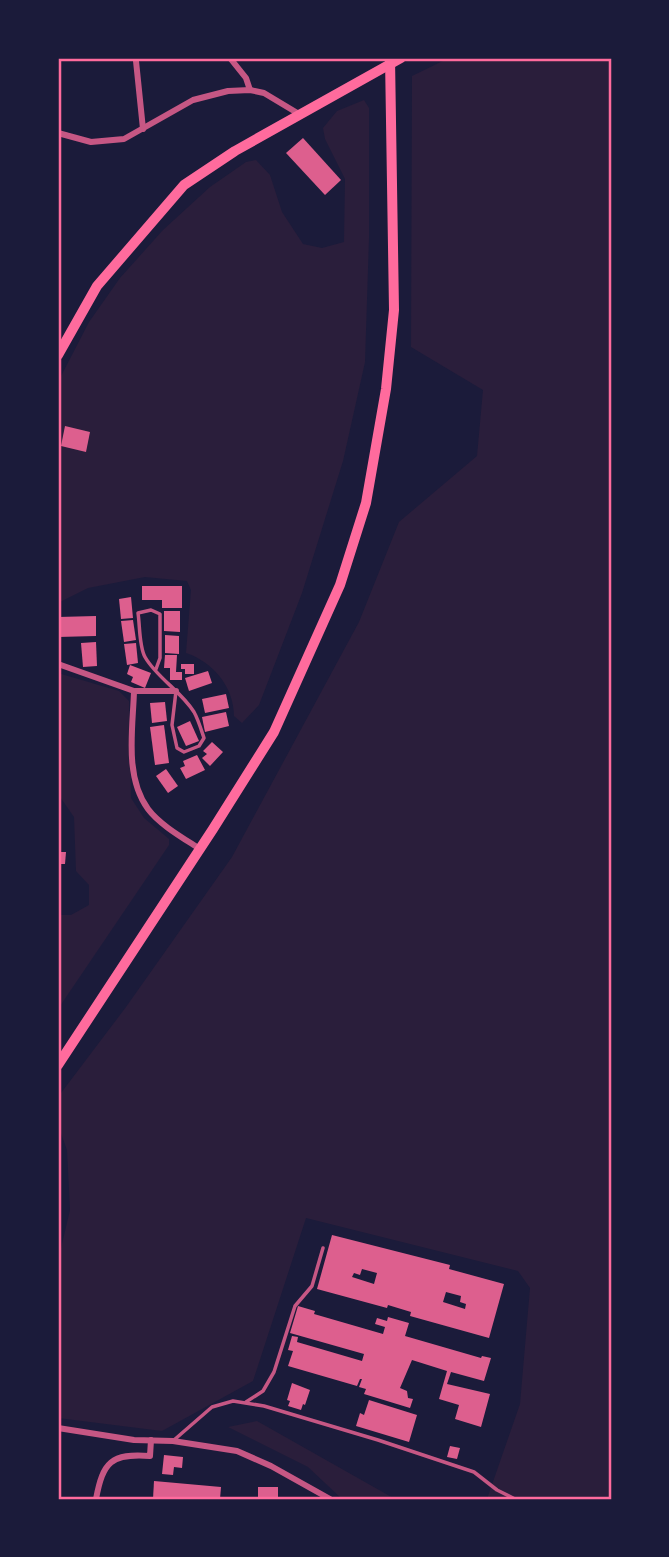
<svg xmlns="http://www.w3.org/2000/svg" width="669" height="1557" viewBox="0 0 669 1557" font-family="'Varela Round',sans-serif">
  <style>
    .green { fill: #2a1e3b }
    .building { fill: #dd5f8e; fill-rule: evenodd }
    .lines { fill: none; stroke-linecap: round; stroke-linejoin: round }
    .service { stroke: #c65784; stroke-width: 3.5 }
    .minor { stroke: #c65784; stroke-width: 6 }
    .primary { stroke: #ff6b9d; stroke-width: 10 }
    .trunk { stroke: #ff6b9d; stroke-width: 10 }
    .neatline { fill: none; stroke: #ff6b9d; stroke-width: 2.5 }
  </style>
  <rect width="100%" height="100%" fill="#1b1b3a"/>
  <g class="green">
    <polygon points="449,58 611,58 611,1499 487,1499 520,1404 530,1288 518,1271 306,1218 253,1381 162,1431 58,1418 58,1261 70,1210 67,1150 58,1125 58,1097 126,1007 232,857 359,622 399,522 477,456 483,390 411,347 412,76"/>
    <path d="M364,100L369,108V238L365,362L343,461L302,593L259,705L242,723L234,716C234,687 213,662 186,653L191,590L187,581L145,577L88,588L58,603V382L89,322L120,278L163,230L210,187L246,162L256,160L270,175L282,212L303,244L322,248L344,242L345,179L325,139L323,128L337,111Z"/>
    <polygon points="58,673 119,691 129,701 131,798 144,818 169,839 169,845 58,1009 58,915 71,915 89,905 89,885 76,871 74,817 58,794"/>
    <polygon points="257,1421 395,1499 342,1499 308,1467 228,1427"/>
  </g>
  <g class="building">
    <polygon points="303,138 341,180 325,195 286,153"/>
    <polygon points="65,426 90,432 86,452 61,446"/>
    <polygon points="142,586 182,586 182,608 162,608 162,600 142,600"/>
    <polygon points="131,597 133,618 121,619 119,599"/>
    <polygon points="164,611 180,611 180,632 164,631"/>
    <polygon points="96,616 96,636 58,637 58,617"/>
    <polygon points="133,620 136,640 124,642 121,621"/>
    <polygon points="165,635 179,636 179,654 165,653"/>
    <polygon points="96,642 97,666 83,667 81,643"/>
    <polygon points="136,643 138,663 127,665 124,644"/>
    <polygon points="165,655 177,655 176,672 182,672 182,680 170,680 170,668 164,668"/>
    <polygon points="181,664 194,664 194,674 185,674 185,669 181,669"/>
    <polygon points="130,665 151,673 145,688 131,682 133,677 127,674"/>
    <polygon points="208,671 212,683 189,691 185,678"/>
    <polygon points="226,694 229,708 205,713 202,699"/>
    <polygon points="165,702 167,721 152,723 150,703"/>
    <polygon points="226,712 229,726 205,732 202,717"/>
    <polygon points="190,721 199,741 186,746 177,727"/>
    <polygon points="164,725 169,763 155,765 150,727"/>
    <polygon points="212,742 223,752 210,766 202,758 207,754 203,751"/>
    <polygon points="197,755 205,770 186,779 180,768 185,766 183,761"/>
    <polygon points="166,769 178,786 168,793 156,776"/>
    <polygon points="58,852 66,852 65,864 58,864"/>
    <path d="M332,1235L450,1265L449,1269L504,1284L489,1338L410,1316L411,1312L388,1305L387,1308L317,1289ZM362,1269L377,1273L374,1284L352,1277L354,1273L360,1275ZM446,1292L461,1296L460,1302L466,1304L465,1309L443,1302Z"/>
    <polygon points="298,1306 315,1311 314,1314 383,1334 385,1327 375,1324 377,1318 387,1321 388,1317 409,1323 405,1336 481,1358 482,1356 491,1358 484,1381 451,1372 447,1384 490,1394 481,1427 455,1419 459,1405 439,1399 447,1371 412,1360 400,1388 407,1391 408,1398 413,1399 410,1408 364,1394 366,1389 359,1387 362,1379 360,1379 357,1386 288,1366 293,1351 288,1350 292,1336 298,1337 297,1342 362,1361 364,1354 290,1333"/>
    <polygon points="292,1383 310,1390 305,1405 303,1404 301,1410 288,1406 290,1401 287,1400"/>
    <polygon points="369,1400 417,1415 409,1442 356,1426 360,1413 364,1415"/>
    <polygon points="450,1446 460,1448 457,1459 447,1457"/>
    <polygon points="164,1455 183,1457 182,1468 174,1467 173,1475 162,1474"/>
    <polygon points="154,1481 221,1487 220,1499 153,1499"/>
    <rect x="258" y="1487" width="20" height="12"/>
  </g>
  <g class="lines">
    <g class="service">
      <path d="M156,669L160,658V614L151,610L138,613C140,626 139,646 145,657C157,678 181,691 194,712C198,719 201,729 204,738L199,746L184,752L177,748L172,725L176,691"/>
      <polyline points="246,1402 263,1391 274,1372 295,1306 312,1286 323,1248"/>
      <polyline points="174,1440 212,1407 233,1401 264,1406 378,1440 474,1472 497,1490 515,1499"/>
    </g>
    <g class="minor">
      <polyline points="230,58 246,78 250,90"/>
      <polyline points="136,61 143,129"/>
      <polyline points="58,133 91,142 124,139 193,100 228,91 250,90 264,93 299,114"/>
      <polyline points="58,664 134,691 176,691"/>
      <path d="M134,691C133,728 124,776 148,809C160,825 183,838 200,849"/>
      <polyline points="58,1428 134,1440 173,1441 237,1451 271,1466 330,1499"/>
      <path d="M96,1499C103,1462 111,1453 150,1456L151,1440"/>
    </g>
    <polyline class="primary" points="58,355 97,286 184,185 235,151 401,58"/>
    <polyline class="trunk" points="58,1065 213,829 274,732 340,585 366,503 386,389 394,310 390,58"/>
  </g>
  <rect width="669" height="1557" fill="none" stroke="#1b1b3a" stroke-width="119"/>
  <rect x="60" y="60" width="550" height="1438" class="neatline"/>
</svg>
